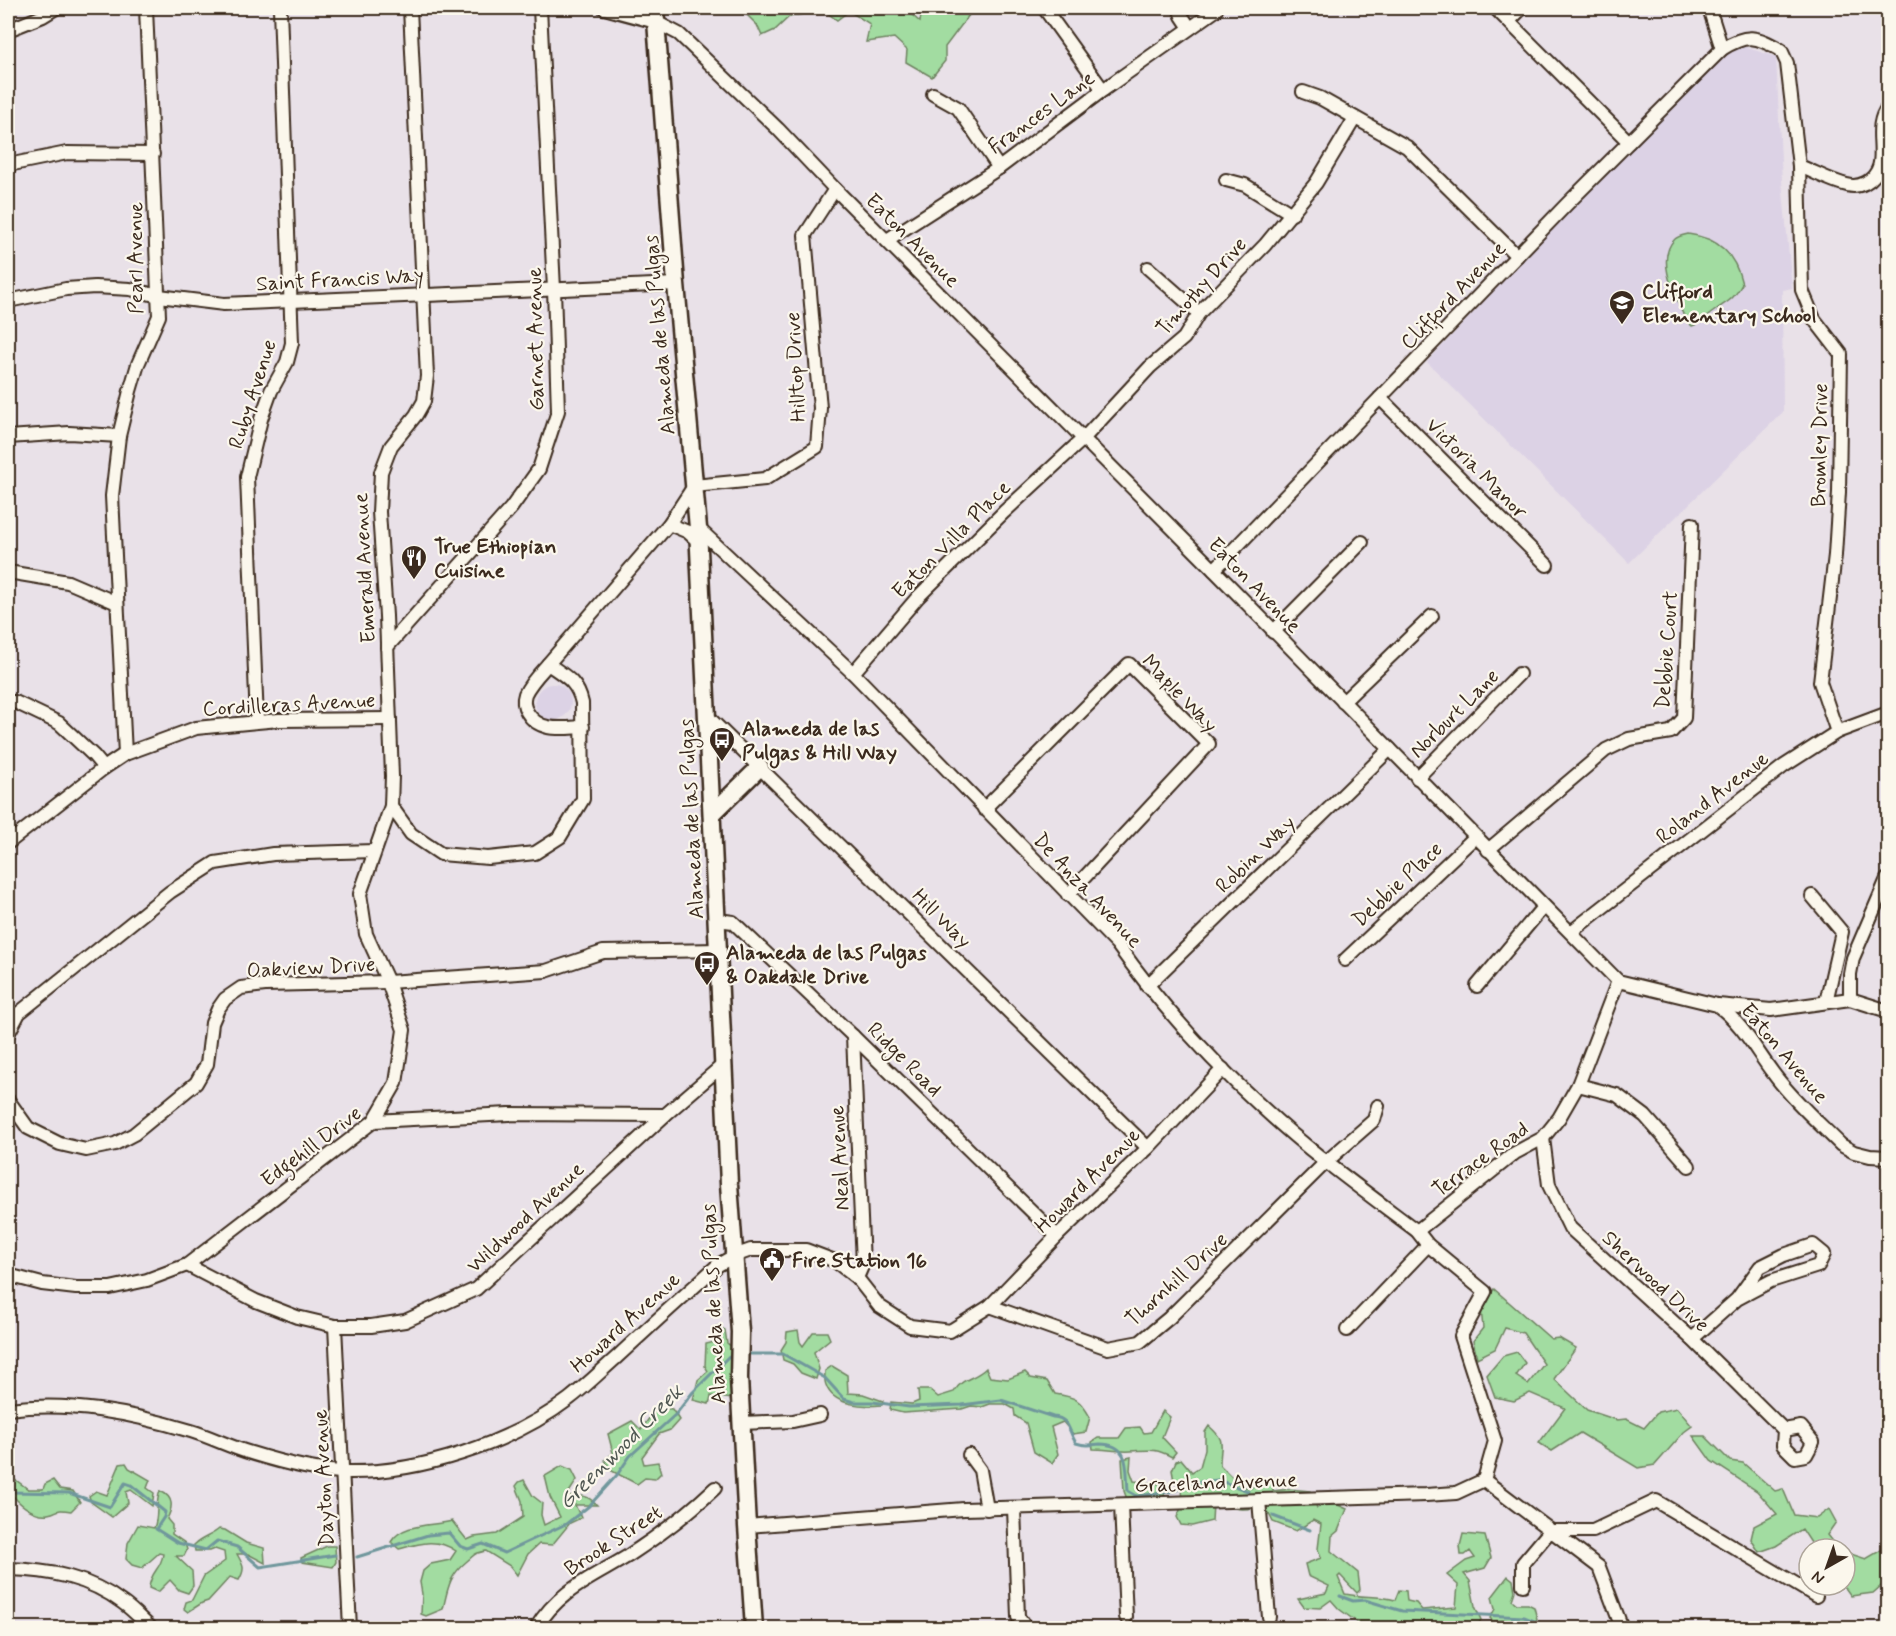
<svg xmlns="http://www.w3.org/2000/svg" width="1896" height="1636" viewBox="0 0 1896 1636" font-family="Mynerve,sans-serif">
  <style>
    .built { fill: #dcd2e5 }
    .green { fill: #a2dca1; stroke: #6e8360; stroke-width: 1.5 }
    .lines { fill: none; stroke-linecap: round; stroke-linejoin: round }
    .stream { stroke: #6f979c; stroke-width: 3 }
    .street-casing { stroke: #3b2a1e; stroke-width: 16 }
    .secondary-casing { stroke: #3b2a1e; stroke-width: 21 }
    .street { stroke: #fbf7ec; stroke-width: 12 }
    .secondary { stroke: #fbf7ec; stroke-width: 16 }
    .labels { text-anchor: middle; stroke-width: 4.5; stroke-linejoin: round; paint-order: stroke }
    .street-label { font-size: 21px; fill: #3b2a1e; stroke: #fbf7ec }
    .poi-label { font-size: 21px; font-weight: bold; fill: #3b2a1e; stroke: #fbf7ec; text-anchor: start }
    .water-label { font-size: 22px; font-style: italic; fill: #505752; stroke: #fbf7ec }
  </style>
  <rect width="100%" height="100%" fill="#e9e1e8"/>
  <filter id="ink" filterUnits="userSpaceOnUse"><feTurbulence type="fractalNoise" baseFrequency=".0167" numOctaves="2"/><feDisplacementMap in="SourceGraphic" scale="12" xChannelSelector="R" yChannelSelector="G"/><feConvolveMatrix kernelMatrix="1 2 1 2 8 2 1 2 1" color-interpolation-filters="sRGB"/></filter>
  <g filter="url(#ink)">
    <g class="built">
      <polygon points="1742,46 1776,57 1782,181 1792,288 1782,290 1783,412 1629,563 1427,362 1617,161 1715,62"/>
      <circle cx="553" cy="702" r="18"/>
    </g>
    <g class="green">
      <polygon points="721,8 904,8 920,22 922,8 967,8 969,15 945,47 945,61 932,77 906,62 907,50 894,38 866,42 870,24 849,11 837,20 823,10 789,17 775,30 762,36 757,25 741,9 724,10"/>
      <path d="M1688,234C1719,238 1735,254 1742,284C1733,301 1727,301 1713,312C1704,318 1704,322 1692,326L1686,321C1677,299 1654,259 1675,239C1678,236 1684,235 1688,234Z"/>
      <polygon points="1494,1289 1551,1339 1559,1338 1576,1348 1554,1379 1587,1410 1617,1420 1626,1419 1644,1428 1658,1412 1677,1408 1692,1426 1684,1432 1655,1465 1638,1468 1580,1433 1552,1451 1539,1443 1565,1408 1530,1393 1514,1401 1495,1397 1487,1375 1503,1356 1517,1352 1525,1363 1516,1376 1528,1384 1544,1364 1523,1333 1505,1328 1495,1349 1477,1358 1473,1341 1483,1328 1481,1309"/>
      <polygon points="717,1326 725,1330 727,1343 733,1348 737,1393 732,1399 711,1396 709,1404 693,1400 698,1380 708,1371 705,1366 706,1344 715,1342 713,1331"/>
      <polygon points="798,1330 800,1342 803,1346 813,1332 827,1332 830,1339 814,1352 819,1369 816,1379 801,1373 793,1364 783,1360 781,1350 786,1342 787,1332"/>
      <path d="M832,1366L847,1375L848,1393L863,1394L883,1401L882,1405C864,1407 833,1406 826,1385C824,1381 825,1375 825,1371Z"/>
      <path d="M986,1368L990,1377L1008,1379L1025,1372L1031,1378L1047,1381L1055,1394C1075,1397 1080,1399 1090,1417L1086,1432L1073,1434L1063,1422L1051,1427L1058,1454L1052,1463L1034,1452L1026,1423L1015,1416L1014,1409L1005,1404H990L982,1407L971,1406L962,1409L903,1413L890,1410L891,1402L912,1404L919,1401L918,1390H930L938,1397L954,1392C962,1377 974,1380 986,1368Z"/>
      <polygon points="663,1408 672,1409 679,1420 670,1430 659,1434 642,1457 644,1464 658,1462 661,1473 655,1479 645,1478 637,1484 610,1470 605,1460 613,1453 608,1434 632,1421 641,1430 654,1411"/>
      <path d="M1163,1411L1170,1417L1162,1437L1176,1452L1172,1457C1155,1448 1150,1450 1131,1451C1119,1452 1105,1449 1093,1449L1092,1442L1098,1438H1119L1126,1428L1140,1427L1144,1433L1151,1432Z"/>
      <path d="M1209,1426C1227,1442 1220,1443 1220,1465L1241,1486L1251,1488L1258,1482L1267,1479L1273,1484V1491L1289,1489L1310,1491L1317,1508L1329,1501L1347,1509L1338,1531L1332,1536L1331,1551L1358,1573L1360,1590L1357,1593L1340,1575L1338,1577L1345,1594C1362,1598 1378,1595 1395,1600L1399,1590L1406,1591L1407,1601L1416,1603L1422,1610L1456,1607L1458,1585L1447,1575L1466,1561L1475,1558L1470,1551L1465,1555H1461L1460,1546L1463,1534L1485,1536L1491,1558L1485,1568L1464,1574L1470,1581L1475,1606L1481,1620L1476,1627L1383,1628L1361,1625L1339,1609L1331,1600L1320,1608L1304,1607L1298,1599L1326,1593L1329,1586L1308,1576L1305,1564L1321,1558L1318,1549L1321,1524L1313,1520L1296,1531L1273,1522L1264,1504C1247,1513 1231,1508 1213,1504L1212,1521L1192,1526L1181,1525L1177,1517C1183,1505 1187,1489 1174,1481L1172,1470L1176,1461L1181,1459L1192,1472L1200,1467L1205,1449V1432Z"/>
      <polygon points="1693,1436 1705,1436 1730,1461 1743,1463 1775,1491 1783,1489 1794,1515 1817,1518 1829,1509 1836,1522 1827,1535 1838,1549 1815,1549 1802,1529 1776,1546 1759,1552 1751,1539 1754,1526 1777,1514 1757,1491 1711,1461"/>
      <polygon points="1131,1457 1130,1470 1134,1481 1162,1484 1166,1489 1163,1499 1128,1502 1124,1491 1122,1459"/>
      <polygon points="126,1463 129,1468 150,1480 147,1488 154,1493 152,1506 131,1490 126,1492 128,1503 112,1517 91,1502 89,1496 96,1491 107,1495 120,1464"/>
      <path d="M562,1466L572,1470L577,1480L566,1497C581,1495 587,1494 597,1505H575L581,1518L570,1523L552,1545L539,1544L528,1554L517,1575L510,1566L486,1551C472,1554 476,1554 466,1562C449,1576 448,1588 443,1609L426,1616L421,1614L422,1594L420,1582L423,1571L431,1564L450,1560L456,1551C437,1538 421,1543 399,1549L391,1542C402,1523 432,1526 452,1521L467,1540L474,1537L497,1534L523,1517L522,1501L516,1486L519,1482L524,1480L533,1496L542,1503L541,1515L544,1525L560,1517L550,1497L545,1476Z"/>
      <path d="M8,1477L17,1481L28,1489H43L45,1484L53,1480L60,1489L73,1491L80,1502L71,1511C54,1508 60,1512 48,1514C35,1516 22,1506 14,1497L8,1498Z"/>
      <path d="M160,1491C174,1497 173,1507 167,1519L172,1525V1534L185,1543L187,1550L184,1556H176L192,1571L193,1586L188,1593L179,1590L170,1580L158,1592L149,1588C151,1570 161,1570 163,1554L159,1553L142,1568L132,1565L126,1559L128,1543L138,1525L154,1528C159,1516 155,1503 160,1491Z"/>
      <path d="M219,1529L225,1530L246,1543L264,1548L265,1563L248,1554H237C243,1565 246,1568 239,1580L230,1577L208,1601L202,1603L188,1612L184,1609L186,1602L192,1600L204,1576L225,1561L224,1552L215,1549L210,1551H195L194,1545C201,1538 211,1536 219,1529Z"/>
      <polygon points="327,1546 335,1546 336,1562 333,1567 302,1562 301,1558"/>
      <polygon points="1888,1546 1888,1580 1873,1593 1851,1596 1843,1585 1845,1585 1845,1552 1866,1559"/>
      <polygon points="1508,1576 1513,1580 1515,1591 1512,1600 1517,1604 1528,1604 1534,1607 1537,1619 1531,1628 1511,1628 1506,1620 1493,1621 1490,1618 1495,1609 1492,1597"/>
    </g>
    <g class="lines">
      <g class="stream">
        <path d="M751,1354H783L825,1378L844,1399L854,1402H873L909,1407L962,1405L1001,1400L1053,1417C1070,1418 1068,1431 1076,1443C1086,1446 1091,1445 1100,1444C1131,1444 1126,1469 1128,1491L1137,1496L1175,1491L1192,1483L1218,1480L1248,1491"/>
        <polyline points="8,1492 69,1493 110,1507 125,1483 131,1485 165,1512 164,1517 156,1529 178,1543 206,1550 217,1541 237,1547 260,1567 335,1555"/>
        <polyline points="1273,1516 1310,1530"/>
        <polyline points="357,1557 428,1535 449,1533 460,1546 468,1549 483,1544 504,1553 566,1524 589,1506 617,1475 630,1456 676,1414 693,1392 729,1356"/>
        <polyline points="1340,1596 1353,1601 1365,1600 1402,1611 1524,1617 1552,1628"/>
      </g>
      <defs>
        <g id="street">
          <path d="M604,8L656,22L679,34L778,129L835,189L1214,570L1618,981L1717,1005C1742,1023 1755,1049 1773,1073C1792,1099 1818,1122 1841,1145L1854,1152L1870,1156L1888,1157"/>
          <polyline points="1044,8 1103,90"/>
          <polyline points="1179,8 1182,16 1190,28"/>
          <polyline points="1495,8 1629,142"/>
          <polyline points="1709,8 1722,49"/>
          <polyline points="1509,21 1522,8"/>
          <polyline points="8,30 43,16 56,8"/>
          <polyline points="1303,92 1320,98 1407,147 1517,256"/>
          <polyline points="933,94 958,108 999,168"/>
          <polyline points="8,165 67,153 153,154"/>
          <polyline points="1799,166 1802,290 1814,319 1841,354 1839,492 1835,555 1820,682 1837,732"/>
          <polyline points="1226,180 1245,185 1292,214"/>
          <polyline points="887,240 999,168 1103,90 1216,10"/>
          <polyline points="1148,268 1199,313"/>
          <polyline points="8,301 66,289 95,287 130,289 159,296 224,304 676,284"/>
          <polyline points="1380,398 1547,565"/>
          <polyline points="8,437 69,433 119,436"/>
          <polyline points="669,524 688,532 699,542"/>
          <path d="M698,528L853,673L1117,944C1159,1003 1209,1059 1263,1108C1311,1153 1364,1191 1417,1231L1428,1245L1485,1292L1461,1336L1495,1441L1484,1480"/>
          <path d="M1214,570L1567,204L1722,49C1747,33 1756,36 1781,50L1787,63L1799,166C1815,172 1830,181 1847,185C1854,187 1859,186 1865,183C1896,166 1868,131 1888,107"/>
          <polyline points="8,572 68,582 117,603"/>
          <polyline points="1273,632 1362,542"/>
          <polyline points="387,647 511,508 539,469 558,411 554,289 540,8"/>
          <path d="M548,664C540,673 530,683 525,694C523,700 524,707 527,712C539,733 563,728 583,727"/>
          <polyline points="853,673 918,597 1004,512 1083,439 1150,367 1184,338 1199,313 1265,245 1316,183 1355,118"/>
          <polyline points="8,702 15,702 59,723 94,756 104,768"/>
          <polyline points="1343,702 1432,616"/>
          <polyline points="708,717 1148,1148"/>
          <polyline points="257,721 247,477 261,419 271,391 287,362 292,343 280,8"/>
          <polyline points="125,754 112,496 119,436 130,391 138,364 159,316 146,8"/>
          <polyline points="1417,778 1519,674"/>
          <path d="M391,806L411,834L441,854L488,858L535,853L560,837L583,799L582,703C577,681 565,676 548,664L669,524L694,486L765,479L817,447L820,408L805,235L835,189"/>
          <polyline points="984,809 1129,664 1209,744 1068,895"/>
          <polyline points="8,843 104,768 125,754 196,728 279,720 390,719"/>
          <polyline points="1488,850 1606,750 1629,739 1671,732 1684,718 1692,524"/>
          <polyline points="1812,896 1842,932 1826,1002"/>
          <polyline points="718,920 733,922 853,1036 1057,1236"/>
          <polyline points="1571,932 1784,766 1837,732 1888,713"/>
          <polyline points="1345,960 1475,837"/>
          <polyline points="1147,986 1390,749"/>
          <polyline points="1477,986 1544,906"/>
          <polyline points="1850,999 1850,974 1853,958 1887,879"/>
          <polyline points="1718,1005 1771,1010 1850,999 1888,1011"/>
          <polyline points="8,1034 19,1013 170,892 215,863 273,854 374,851"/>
          <polyline points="853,1036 863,1264 857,1278"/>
          <polyline points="1578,1085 1617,1095 1645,1116 1689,1166"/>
          <polyline points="8,1100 28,1128 60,1144 86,1150 115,1144 134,1134 196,1083 207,1064 212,1023 218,1009 225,999 241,988 265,985 388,982 546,971 603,952 719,950"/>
          <polyline points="374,1121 396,1083 404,1030 388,982 366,934 360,894 391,806 392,776 386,616 379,512 381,472 391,446 416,415 424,401 427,376 410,8"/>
          <polyline points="1543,1138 1549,1185 1570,1228 1692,1339 1784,1430 1783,1445 1795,1457 1806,1455 1813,1442 1801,1427 1784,1430"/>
          <polyline points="1417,1231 1515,1153 1543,1138 1559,1118 1578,1085 1618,981"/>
          <polyline points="187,1265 256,1301 297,1317 335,1326 371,1326 405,1321 476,1289 665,1115 724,1064"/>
          <polyline points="8,1275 42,1284 76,1288 110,1288 147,1280 187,1265 374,1121 509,1114 665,1115"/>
          <polyline points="990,1306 1108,1348 1140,1342 1169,1318 1326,1162 1374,1120 1378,1106"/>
          <polyline points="335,1326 350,1628"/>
          <polyline points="1347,1330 1428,1245"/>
          <polyline points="1692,1339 1737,1299 1760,1267 1784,1255 1813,1245 1824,1254 1818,1266 1771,1281 1737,1299"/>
          <path d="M8,1409C70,1401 131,1413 191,1431C211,1437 230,1447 251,1453C280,1462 313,1471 344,1472C418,1474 510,1444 569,1399C586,1386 601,1371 617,1357C650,1326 684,1296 718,1265L734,1256L751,1250H806L835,1261L857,1278L879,1306L910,1326L950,1331L990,1306L1057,1236L1148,1148L1223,1069"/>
          <polyline points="742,1423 793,1421 820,1415"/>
          <polyline points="969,1455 980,1470 987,1509"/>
          <polyline points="1484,1480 1599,1567 1622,1628"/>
          <polyline points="1259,1500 1269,1617"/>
          <polyline points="1121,1505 1126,1617"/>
          <polyline points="1014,1508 1018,1617 1026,1628"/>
          <polyline points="747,1526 964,1509 1426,1495 1456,1493 1484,1480"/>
          <polyline points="1550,1531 1593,1531 1656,1501 1816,1596"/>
          <path d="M8,1569C49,1570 89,1577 123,1603C133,1610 142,1620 151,1628"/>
          <polyline points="1523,1585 1523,1563 1550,1531"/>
          <path d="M536,1628C559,1590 592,1578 628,1556C660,1535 688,1514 715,1488"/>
        </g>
        <g id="secondary">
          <polyline points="655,8 676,284 698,528 729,1184 740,1332 739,1378 747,1526 754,1628"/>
          <polyline points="713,813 760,767"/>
        </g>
      </defs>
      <use href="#street" class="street-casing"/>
      <use href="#secondary" class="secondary-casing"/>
      <use href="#street" class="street"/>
      <use href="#secondary" class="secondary"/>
    </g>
  </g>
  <defs>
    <symbol id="school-pin" viewBox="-11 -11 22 30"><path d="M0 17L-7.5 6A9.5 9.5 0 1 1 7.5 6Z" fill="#3b2a1e" stroke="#fbf7ec"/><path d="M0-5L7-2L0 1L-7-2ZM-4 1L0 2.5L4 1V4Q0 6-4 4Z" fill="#fff"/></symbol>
    <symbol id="restaurant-pin" viewBox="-11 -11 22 30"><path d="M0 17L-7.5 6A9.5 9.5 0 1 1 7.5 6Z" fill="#3b2a1e" stroke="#fbf7ec"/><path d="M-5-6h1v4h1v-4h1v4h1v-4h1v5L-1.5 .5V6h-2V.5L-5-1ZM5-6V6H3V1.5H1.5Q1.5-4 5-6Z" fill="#fff"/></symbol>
    <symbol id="bus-pin" viewBox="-11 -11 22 30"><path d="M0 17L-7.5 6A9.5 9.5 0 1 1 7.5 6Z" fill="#3b2a1e" stroke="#fbf7ec"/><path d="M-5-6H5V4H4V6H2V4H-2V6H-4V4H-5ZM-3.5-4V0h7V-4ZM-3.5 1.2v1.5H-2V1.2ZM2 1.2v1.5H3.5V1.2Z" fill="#fff"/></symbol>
    <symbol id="civic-pin" viewBox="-11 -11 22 30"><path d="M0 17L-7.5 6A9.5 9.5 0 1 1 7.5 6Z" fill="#3b2a1e" stroke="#fbf7ec"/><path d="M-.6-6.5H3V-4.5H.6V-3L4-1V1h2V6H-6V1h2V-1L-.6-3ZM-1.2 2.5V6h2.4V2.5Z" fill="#fff"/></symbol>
  </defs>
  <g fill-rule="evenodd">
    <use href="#school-pin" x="1607" y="288" width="30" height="40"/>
    <use href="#restaurant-pin" x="399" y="543" width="30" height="40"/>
    <use href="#bus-pin" x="707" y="725" width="30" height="40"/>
    <use href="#bus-pin" x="692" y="949" width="30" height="40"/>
    <use href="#civic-pin" x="757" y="1245" width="30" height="40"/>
  </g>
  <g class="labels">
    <g class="street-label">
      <text transform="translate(1041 112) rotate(-36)" y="7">Frances Lane</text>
      <text transform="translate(913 240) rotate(45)" y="7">Eaton Avenue</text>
      <text transform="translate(135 258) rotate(-90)" y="7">Pearl Avenue</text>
      <text transform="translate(340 279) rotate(-3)" y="7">Saint Francis Way</text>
      <text transform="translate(1201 286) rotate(-48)" y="7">Timothy Drive</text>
      <text transform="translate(1453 295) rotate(-46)" y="7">Clifford Avenue</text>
      <text transform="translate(659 335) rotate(-95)" y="7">Alameda de las Pulgas</text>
      <text transform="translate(535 339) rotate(-91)" y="7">Garnet Avenue</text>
      <text transform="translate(795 367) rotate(-93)" y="7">Hilltop Drive</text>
      <text transform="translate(252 394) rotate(-72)" y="7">Ruby Avenue</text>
      <text transform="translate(1819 445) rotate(-89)" y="7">Bromley Drive</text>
      <text transform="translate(1477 468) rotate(45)" y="7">Victoria Manor</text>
      <text transform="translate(951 539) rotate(-45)" y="7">Eaton Villa Place</text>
      <text transform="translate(364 568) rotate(-93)" y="7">Emerald Avenue</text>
      <text transform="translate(1255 585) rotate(46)" y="7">Eaton Avenue</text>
      <text transform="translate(1666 650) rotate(-86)" y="7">Debbie Court</text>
      <text transform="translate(1180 693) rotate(46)" y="7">Maple Way</text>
      <text transform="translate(289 704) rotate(-3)" y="7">Cordilleras Avenue</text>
      <text transform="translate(1454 713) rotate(-45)" y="7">Norburt Lane</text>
      <text transform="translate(1712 797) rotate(-38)" y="7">Roland Avenue</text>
      <text transform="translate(691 819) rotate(-93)" y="7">Alameda de las Pulgas</text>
      <text transform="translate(1255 854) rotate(-44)" y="7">Robin Way</text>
      <text transform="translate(1397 884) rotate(-43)" y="7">Debbie Place</text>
      <text transform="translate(1088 890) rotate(47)" y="7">De Anza Avenue</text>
      <text transform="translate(942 918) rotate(45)" y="7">Hill Way</text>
      <text transform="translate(311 967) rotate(-3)" y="7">Oakview Drive</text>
      <text transform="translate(1785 1053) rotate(50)" y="7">Eaton Avenue</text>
      <text transform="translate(905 1059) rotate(45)" y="7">Ridge Road</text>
      <text transform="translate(311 1146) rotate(-37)" y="7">Edgehill Drive</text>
      <text transform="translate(839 1158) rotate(-93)" y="7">Neal Avenue</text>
      <text transform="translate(1480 1159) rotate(-36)" y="7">Terrace Road</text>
      <text transform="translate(1087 1180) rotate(-45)" y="7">Howard Avenue</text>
      <text transform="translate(525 1217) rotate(-43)" y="7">Wildwood Avenue</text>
      <text transform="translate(1176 1279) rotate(-42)" y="7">Thornhill Drive</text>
      <text transform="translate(1656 1281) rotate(43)" y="7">Sherwood Drive</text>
      <text transform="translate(713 1304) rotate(-93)" y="7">Alameda de las Pulgas</text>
      <text transform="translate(625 1322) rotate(-42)" y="7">Howard Avenue</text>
      <text transform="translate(323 1478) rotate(-93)" y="7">Dayton Avenue</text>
      <text transform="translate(1216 1482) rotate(-2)" y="7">Graceland Avenue</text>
      <text transform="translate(613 1540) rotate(-33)" y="7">Brook Street</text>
    </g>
    <g class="poi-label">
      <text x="1642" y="298">Clifford<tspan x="1642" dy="24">Elementary School</tspan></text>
      <text x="434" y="553">True Ethiopian<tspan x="434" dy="24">Cuisine</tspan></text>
      <text x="742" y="735">Alameda de las<tspan x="742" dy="24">Pulgas &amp; Hill Way</tspan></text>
      <text x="726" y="959">Alameda de las Pulgas<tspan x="726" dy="24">&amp; Oakdale Drive</tspan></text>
      <text x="792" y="1267">Fire Station 16</text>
    </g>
    <g class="water-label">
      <text transform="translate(620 1446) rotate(-45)" y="8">Greenwood Creek</text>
    </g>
  </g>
  <rect width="1896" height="1636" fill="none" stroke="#fbf7ec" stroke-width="30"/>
  <rect x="15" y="15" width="1866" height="1606" fill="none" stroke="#3b2a1e" stroke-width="2" filter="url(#ink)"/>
  <g transform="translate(1827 1567) rotate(220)"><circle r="28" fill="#fbf7ec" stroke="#aea59a" stroke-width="1.5"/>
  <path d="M0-4.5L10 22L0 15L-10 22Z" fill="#3b2a1e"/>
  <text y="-9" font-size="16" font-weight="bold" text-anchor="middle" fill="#3b2a1e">N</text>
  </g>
</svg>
